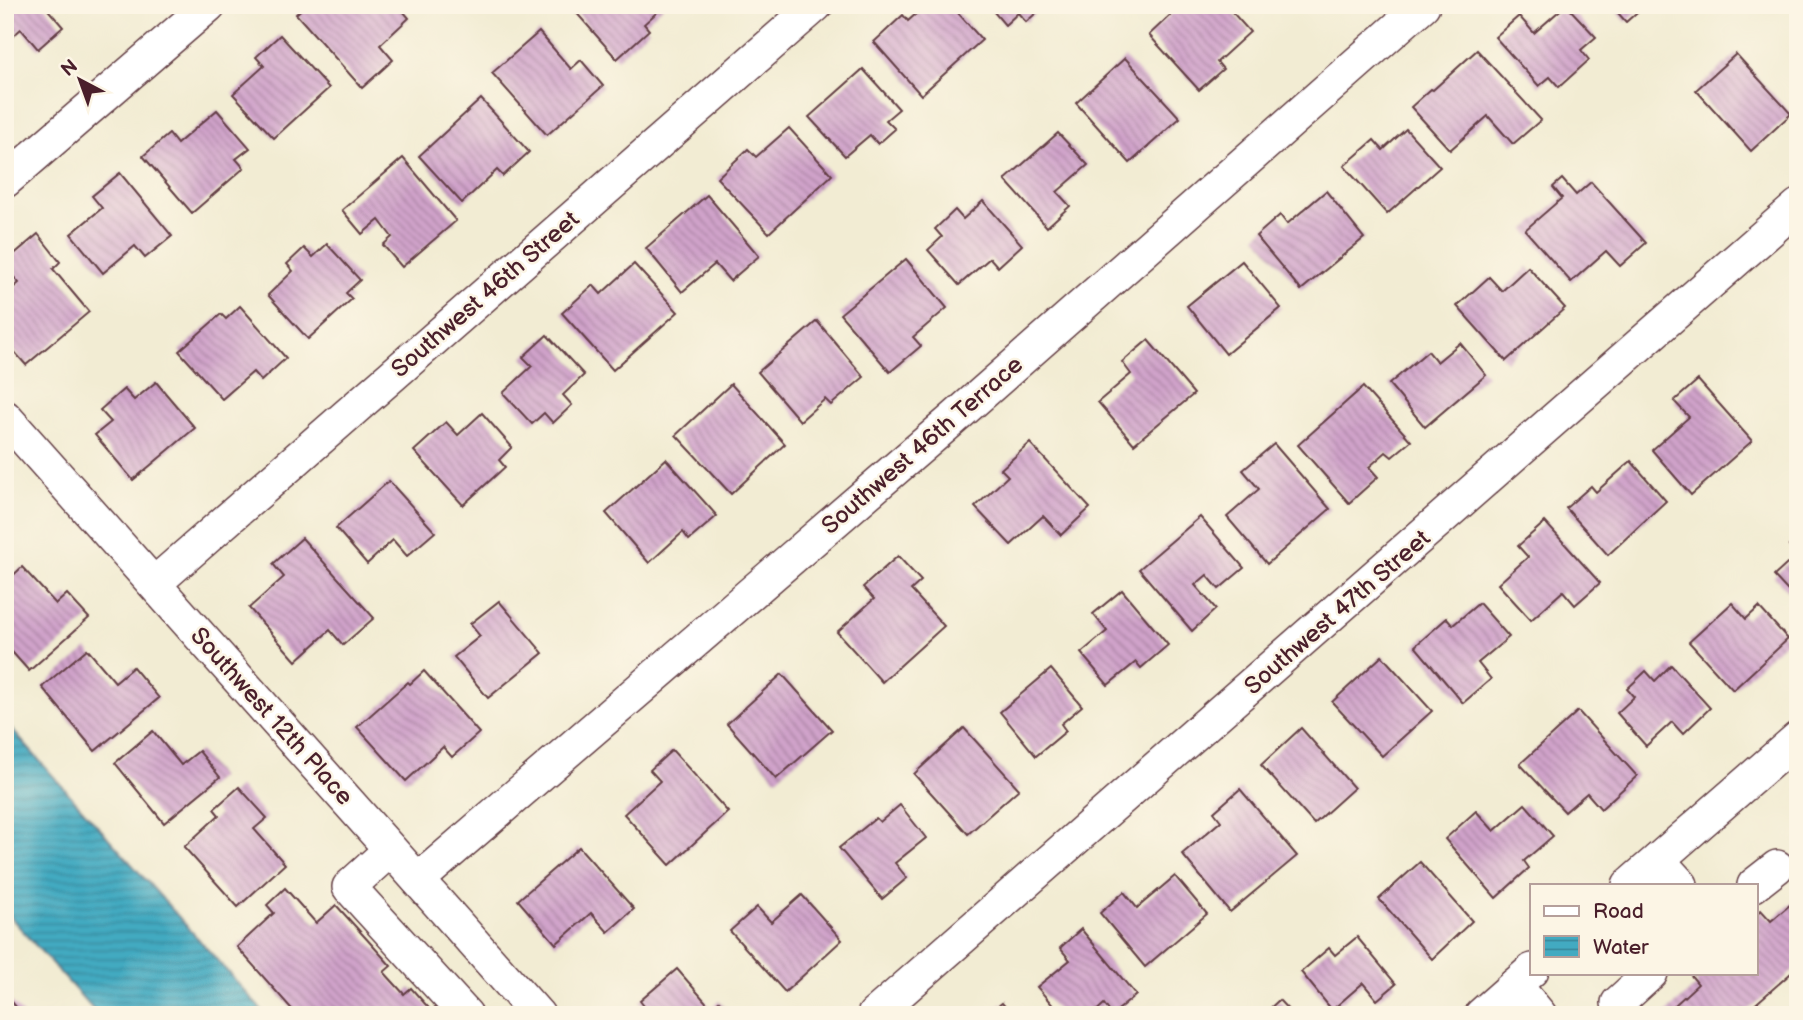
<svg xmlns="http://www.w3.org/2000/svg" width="1803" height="1020" viewBox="0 0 1803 1020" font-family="'Balsamiq Sans',sans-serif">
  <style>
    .water { fill: url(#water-rules); stroke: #466476; stroke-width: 2 }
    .building { fill: url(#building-back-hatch) }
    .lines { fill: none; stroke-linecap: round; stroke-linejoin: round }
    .minor-casing { stroke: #633e44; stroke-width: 36 }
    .minor { stroke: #fff; stroke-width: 33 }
    .labels { text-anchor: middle; stroke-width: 5; stroke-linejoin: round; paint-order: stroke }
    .street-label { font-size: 24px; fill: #4a1f2b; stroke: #fcf5e5 }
  </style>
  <defs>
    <pattern id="water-rules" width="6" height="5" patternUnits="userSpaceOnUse" patternTransform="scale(1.75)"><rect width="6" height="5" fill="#42aac1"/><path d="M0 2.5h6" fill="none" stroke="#398a9d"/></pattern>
    <pattern id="building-back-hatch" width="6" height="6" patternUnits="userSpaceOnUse" patternTransform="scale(1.75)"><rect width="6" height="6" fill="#d0a3ca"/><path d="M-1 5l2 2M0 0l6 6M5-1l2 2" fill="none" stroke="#ab84a4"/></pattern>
  </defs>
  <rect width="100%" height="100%" fill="#fcf5e5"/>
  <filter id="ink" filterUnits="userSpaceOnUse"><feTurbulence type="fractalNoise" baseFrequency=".0143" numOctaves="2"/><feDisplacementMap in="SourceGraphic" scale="14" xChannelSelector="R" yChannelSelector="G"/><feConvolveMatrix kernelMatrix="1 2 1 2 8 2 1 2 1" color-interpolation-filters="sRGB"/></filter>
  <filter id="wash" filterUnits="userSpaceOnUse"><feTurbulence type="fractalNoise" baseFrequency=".00686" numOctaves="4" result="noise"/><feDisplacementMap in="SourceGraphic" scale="28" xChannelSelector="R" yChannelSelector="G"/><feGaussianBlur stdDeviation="1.57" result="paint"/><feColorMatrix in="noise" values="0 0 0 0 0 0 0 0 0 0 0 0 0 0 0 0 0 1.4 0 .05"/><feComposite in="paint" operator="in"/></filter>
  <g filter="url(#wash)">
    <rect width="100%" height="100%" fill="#f2ecd3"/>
    <polygon class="water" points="5,722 266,1015 98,1015 5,911"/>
    <g id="blocks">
      <g class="building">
        <polygon points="5,5 44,5 63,27 38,49 21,29 5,43"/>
        <polygon points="306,5 398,5 409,18 380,45 393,60 362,88 296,14"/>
        <polygon points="579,5 665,5 644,24 649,30 617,59 574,10"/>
        <polygon points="926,5 951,5 982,40 921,95 874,42 903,15 908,21"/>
        <polygon points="988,5 1045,5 1026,22 1018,13 1005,25"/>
        <polygon points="1181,5 1226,5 1250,32 1217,62 1223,69 1199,90 1149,35"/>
        <polygon points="1566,5 1596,37 1581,50 1589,60 1559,87 1550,77 1539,86 1495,37 1519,16 1534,33"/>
        <polygon points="1611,5 1645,5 1626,22"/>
        <polygon points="539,32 571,69 581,60 603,86 547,135 492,73"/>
        <polygon points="280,35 329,88 274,138 233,94 264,66 256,57"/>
        <polygon points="1477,50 1541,120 1513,144 1488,116 1450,150 1411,107 1431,89 1433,90"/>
        <polygon points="1736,54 1791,114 1751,151 1696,90"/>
        <polygon points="1125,58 1180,118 1130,163 1076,103"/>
        <polygon points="863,69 899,109 886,120 895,129 878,144 870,135 845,156 809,117"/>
        <polygon points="481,99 529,152 503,176 497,170 462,203 419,156"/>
        <polygon points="217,110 250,148 236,159 244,168 192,213 143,156 169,134 177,144"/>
        <polygon points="789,128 832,175 769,233 717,178 748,149 756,157"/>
        <polygon points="1406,129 1440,167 1387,214 1344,166 1374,140 1383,150"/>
        <polygon points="1058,133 1088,165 1057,192 1070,206 1047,227 1005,180"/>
        <polygon points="403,158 456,221 402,267 383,245 392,237 379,220 362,234 342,210"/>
        <polygon points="120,173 172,236 145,258 135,246 103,273 71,234 102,208 92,196"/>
        <polygon points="1562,179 1576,195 1591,182 1646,243 1620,266 1606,251 1571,282 1525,230 1562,198 1553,187"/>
        <polygon points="1326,191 1364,238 1301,290 1256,236 1280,215 1287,224"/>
        <polygon points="707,195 759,256 730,281 715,264 682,292 646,248"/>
        <polygon points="983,201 1022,245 998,267 990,258 959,285 928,250 942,237 935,229 955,210 963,219"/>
        <polygon points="38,234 60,262 53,269 89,312 26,365 5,341 5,295 19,283 5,267 5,262"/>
        <polygon points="327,244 360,280 346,293 352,299 308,339 268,295 293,271 287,264 304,248 313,257"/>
        <polygon points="906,259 947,308 913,337 921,346 890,372 840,314"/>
        <polygon points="1242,261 1281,308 1226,354 1187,306"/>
        <polygon points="634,264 678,312 613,370 562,313 593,285 601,294"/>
        <polygon points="1528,267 1565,308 1506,361 1457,306 1489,277 1502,291"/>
        <polygon points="240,306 286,358 261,381 253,372 222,399 179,351 221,314 226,319"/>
        <polygon points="817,321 864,377 831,405 825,399 800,421 758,372"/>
        <polygon points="547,335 584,375 563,395 572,405 553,423 544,413 532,424 503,393 532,366 523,357"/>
        <polygon points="1148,340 1194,394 1134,444 1098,402 1131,374 1122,362"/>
        <polygon points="1460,343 1486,375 1425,427 1389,384 1428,351 1437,362"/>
        <polygon points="1698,380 1752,441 1691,495 1652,450 1689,417 1674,401"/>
        <polygon points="156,382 195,428 133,480 95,435 111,422 100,410 124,389 134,400"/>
        <polygon points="731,384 785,444 731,494 676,435"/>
        <polygon points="1363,387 1411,441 1392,457 1386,452 1369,467 1378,477 1349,503 1298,445"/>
        <polygon points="482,413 512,447 499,460 505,467 463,505 414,451 446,422 458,435"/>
        <polygon points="1030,443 1090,508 1061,535 1043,516 1011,545 975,507 1008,476 1001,469"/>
        <polygon points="1274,444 1330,509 1267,564 1227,517 1259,489 1243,470"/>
        <polygon points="666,459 717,516 689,540 683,532 649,563 606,513"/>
        <polygon points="1631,461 1666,501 1608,555 1566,508 1591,486 1596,492"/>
        <polygon points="389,481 435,532 407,556 393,540 367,564 336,528"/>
        <polygon points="1200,517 1244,568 1219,589 1207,575 1195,585 1216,609 1192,631 1139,569"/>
        <polygon points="1545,522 1600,583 1575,605 1563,591 1531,620 1498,584 1528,557 1518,546"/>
        <polygon points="302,538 374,618 343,645 330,630 296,661 249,608 284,577 273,564"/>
        <polygon points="1798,538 1798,602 1774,576 1797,555 1789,546"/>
        <polygon points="898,556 921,581 911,590 944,626 882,682 837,632 874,599 863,587"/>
        <polygon points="22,567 56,604 67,594 89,618 29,671 5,644 5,583"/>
        <polygon points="1122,590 1168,645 1141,668 1136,662 1108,685 1081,653 1107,631 1093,614"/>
        <polygon points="499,601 543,653 488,698 454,657 480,636 470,624"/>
        <polygon points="1479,603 1509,637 1478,663 1491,679 1463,703 1415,646 1447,618 1453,625"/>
        <polygon points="1732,603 1746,619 1759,607 1788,639 1733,690 1689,642"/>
        <polygon points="87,649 115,682 133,667 159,698 95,751 42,687"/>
        <polygon points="1382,656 1432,711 1382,756 1332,702"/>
        <polygon points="1671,665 1710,708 1683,734 1672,722 1646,746 1617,713 1634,697 1627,689 1646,671 1655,681"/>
        <polygon points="1051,669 1082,706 1061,724 1066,731 1036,756 1000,712"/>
        <polygon points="424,671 479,733 452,757 443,747 406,781 357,727 408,682 410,684"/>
        <polygon points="782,674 832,730 776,779 727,724"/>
        <polygon points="1578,711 1637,776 1601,809 1587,793 1565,812 1520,764"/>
        <polygon points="964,728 1019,789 968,834 914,774"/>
        <polygon points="1301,728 1354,788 1314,824 1261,765"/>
        <polygon points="153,731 181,765 199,751 220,777 164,823 115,763"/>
        <polygon points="672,750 728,812 670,865 624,814 660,781 650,770"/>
        <polygon points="239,787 267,818 254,829 285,864 238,907 184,847 219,815 214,809"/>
        <polygon points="1240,789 1297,856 1230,912 1182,854 1221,821 1214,812"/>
        <polygon points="1525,804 1553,836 1524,861 1529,868 1496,898 1445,839 1476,811 1494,831"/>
        <polygon points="900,805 926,838 895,863 907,878 882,899 839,848 876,818 880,822"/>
        <polygon points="579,847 634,909 608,932 591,913 556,944 518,900"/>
        <polygon points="1420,862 1472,921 1432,959 1379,899"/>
        <polygon points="1175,876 1207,914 1145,967 1100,913 1124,892 1137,908"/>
        <polygon points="285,888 316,923 336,905 391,966 384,972 404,994 411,988 435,1015 297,1015 237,947 274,913 267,905"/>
        <polygon points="802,895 842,940 785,992 730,931 757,907 771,922"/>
        <polygon points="1798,898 1798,967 1743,1015 1664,1015 1698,984 1689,973 1756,973 1756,914 1761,910 1771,921"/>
        <polygon points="1081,929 1136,995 1112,1015 1104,1004 1092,1015 1081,1015 1076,1009 1070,1015 1061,1015 1037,987 1070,960 1060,948"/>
        <polygon points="1357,937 1396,984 1377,1000 1363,983 1332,1010 1301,972 1329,948 1335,955"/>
        <polygon points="677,969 711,1008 719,1001 732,1015 651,1015 640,1001"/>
        <polygon points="5,994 23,1015 5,1015"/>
        <polygon points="1279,1000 1293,1015 1263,1015"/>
        <polygon points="1002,1003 1012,1015 987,1015"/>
      </g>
    </g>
  </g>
  <g filter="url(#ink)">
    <use href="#blocks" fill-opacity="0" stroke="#633e44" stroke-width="2"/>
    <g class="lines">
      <defs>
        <g id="minor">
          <polyline points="5,181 209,5"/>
          <polyline points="5,417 538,1015"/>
          <polyline points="155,583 816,5"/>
          <polyline points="390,850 349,887 466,1015"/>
          <polyline points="1658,860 1681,885"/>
          <polyline points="418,880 951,421 1423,5"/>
          <polyline points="1629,885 1798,738"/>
          <polyline points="1754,885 1777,867"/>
          <polyline points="1515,985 1540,1015"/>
          <polyline points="1618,1003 1651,973"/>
          <polyline points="874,1015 1798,206"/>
          <polyline points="1481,1015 1532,970"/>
        </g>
      </defs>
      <use href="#minor" class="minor-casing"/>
      <use href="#minor" class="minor"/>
    </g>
  </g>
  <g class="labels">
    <g class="street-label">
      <text transform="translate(485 294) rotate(-41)" y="8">Southwest 46th Street</text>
      <text transform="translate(922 445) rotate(-41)" y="8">Southwest 46th Terrace</text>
      <text transform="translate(1337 612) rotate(-41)" y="8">Southwest 47th Street</text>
      <text transform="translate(272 716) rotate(48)" y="8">Southwest 12th Place</text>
    </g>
  </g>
  <rect width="1803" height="1020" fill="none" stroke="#fcf5e5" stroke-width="28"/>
  <rect x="1530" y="884" width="228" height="91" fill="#fcf5e5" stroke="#b59f9b" stroke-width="2"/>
  <rect x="1544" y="906" width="35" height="10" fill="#ffffff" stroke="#b59f9b" stroke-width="2"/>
  <text x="1593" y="918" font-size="21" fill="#4a1f2b">Road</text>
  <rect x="1544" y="936" width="35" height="21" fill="url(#water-rules)" stroke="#b59f9b" stroke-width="2"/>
  <text x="1593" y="954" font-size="21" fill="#4a1f2b">Water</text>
  <g transform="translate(80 80) rotate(319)" stroke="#fcf5e5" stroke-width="5" paint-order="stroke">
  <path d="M0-5L12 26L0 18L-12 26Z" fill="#4a1f2b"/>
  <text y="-10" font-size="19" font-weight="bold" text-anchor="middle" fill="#4a1f2b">N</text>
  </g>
</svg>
